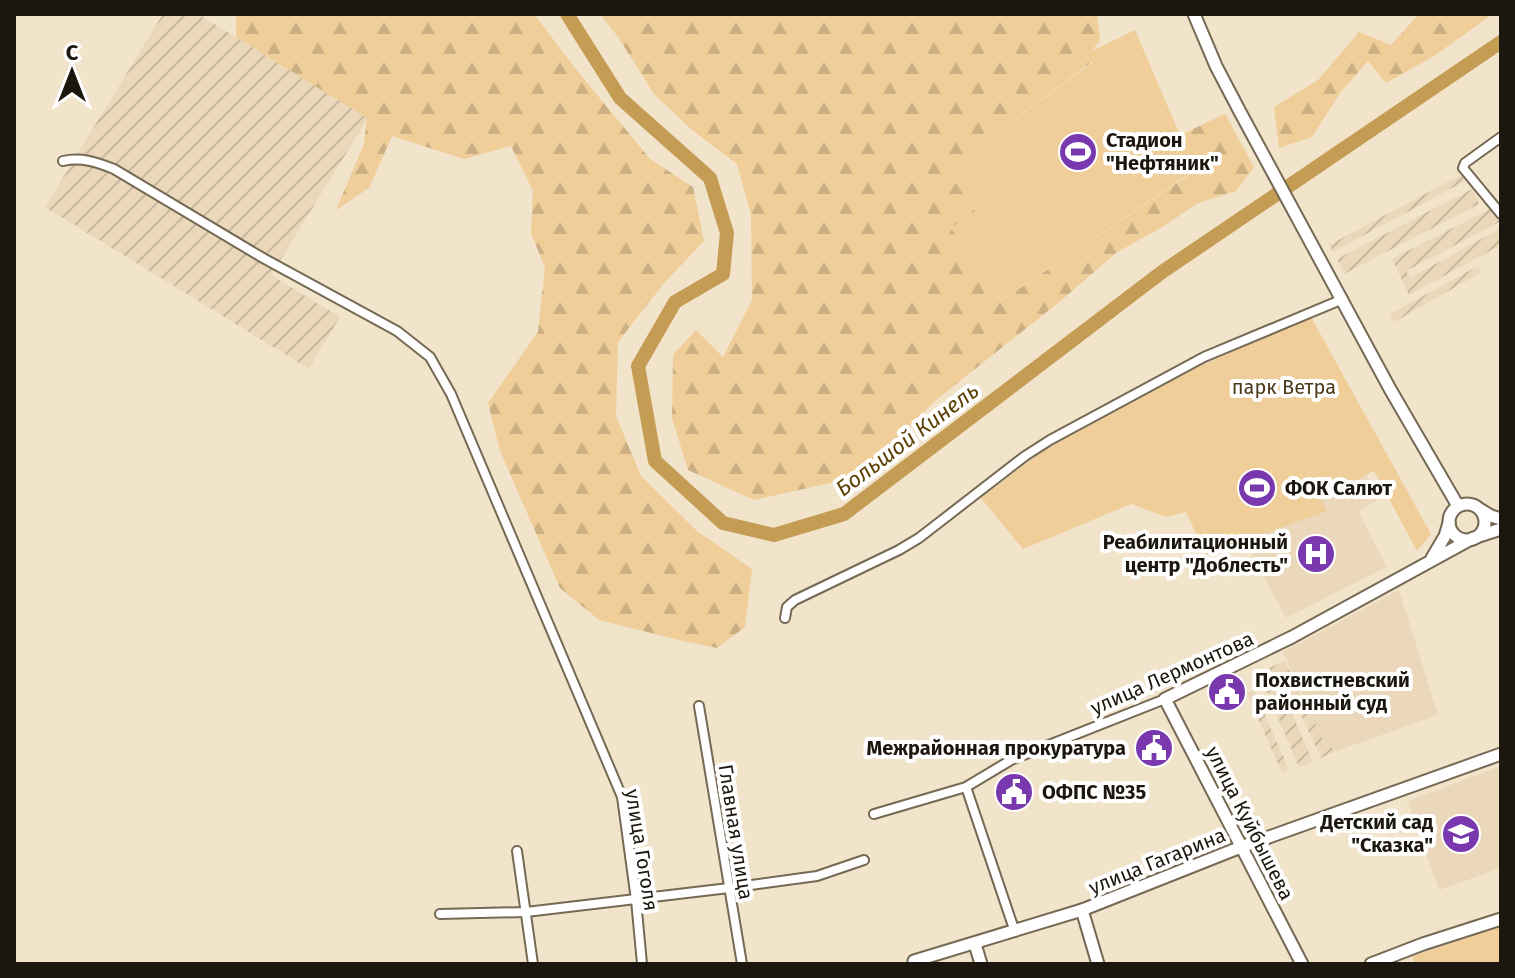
<svg xmlns="http://www.w3.org/2000/svg" width="1515" height="978" viewBox="0 0 1515 978" font-family="'Fira Sans',sans-serif">
  <style>
    .built { fill: #ebd8ba }
    .industrial { fill: url(#industrial-furrows) }
    .green { fill: #efce99 }
    .forest { fill: url(#forest-firs) }
    .lines { fill: none; stroke-linecap: round; stroke-linejoin: round }
    .river { stroke: #c49c54; stroke-width: 14 }
    .street-casing { stroke: #766954; stroke-width: 12 }
    .secondary-casing { stroke: #766954; stroke-width: 15 }
    .street { stroke: #fff; stroke-width: 8 }
    .secondary { stroke: #fff; stroke-width: 11 }
    .labels { text-anchor: middle; stroke-width: 8; stroke-linejoin: round; paint-order: stroke }
    .poi-label { font-size: 20px; font-weight: bold; fill: #1c170e; stroke: #fff; text-anchor: start }
    .park-label { font-size: 20px; fill: #4a3818; stroke: #fff }
    .street-label { font-size: 20px; fill: #1c170e; stroke: #fff }
    .water-label { font-size: 22px; font-style: italic; fill: #5d4105; stroke: #fff }
  </style>
  <defs>
    <pattern id="industrial-furrows" width="10" height="10" patternUnits="userSpaceOnUse" patternTransform="scale(2)"><rect width="10" height="10" fill="#ebd8ba"/><path d="M-1 1l2-2M0 10L10 0M9 11l2-2" fill="none" stroke="#c9b99f"/></pattern>
    <pattern id="forest-firs" width="22" height="20" patternUnits="userSpaceOnUse" patternTransform="scale(2)"><rect width="22" height="20" fill="#efce99"/><path d="M5 1l3.5 6h-7zM16 11l3.5 6h-7z" fill="#ccb083"/></pattern>
  </defs>
  <rect width="100%" height="100%" fill="#f2e3cb"/>
  <g class="built">
    <polygon points="1366,474 1379,499 1358,511 1387,567 1286,618 1245,541 1326,511 1320,498"/>
    <polygon points="1399,590 1438,715 1334,752 1330,743 1325,746 1283,652"/>
    <polygon points="1501,766 1501,868 1439,890 1408,801"/>
  </g>
  <g class="industrial">
    <polygon points="163,14 198,14 368,118 271,275 340,317 309,369 45,207"/>
    <polygon points="1461,175 1465,181 1333,252 1329,245"/>
    <polygon points="1472,189 1479,204 1344,274 1337,259"/>
    <polygon points="1492,208 1501,221 1406,271 1410,278 1501,228 1501,245 1409,295 1392,259"/>
    <polygon points="1478,266 1482,272 1394,322 1390,314"/>
    <polygon points="1285,661 1325,745 1330,743 1334,752 1321,758 1281,672 1273,675 1269,668"/>
    <polygon points="1274,678 1275,682 1278,681 1313,762 1299,767 1263,683"/>
    <polygon points="1254,690 1289,770 1282,773 1247,693"/>
  </g>
  <g class="green">
    <polygon points="1135,30 1195,170 1001,301 951,228 946,169 1092,63 1092,51"/>
    <polygon points="1311,317 1431,534 1417,551 1374,471 1320,498 1327,511 1206,555 1186,512 1166,517 1131,504 1023,549 981,498 1041,452 1198,367"/>
    <polygon points="1501,927 1501,964 1415,964 1412,956"/>
  </g>
  <g class="forest">
    <polygon points="236,14 534,14 575,68 650,159 693,187 704,241 665,282 618,342 616,416 641,476 697,531 752,569 745,627 717,648 683,641 599,620 560,588 500,451 488,403 538,332 545,268 531,233 533,191 511,146 464,159 392,136 369,188 336,210 364,144 367,118 236,37"/>
    <polygon points="600,14 1097,14 1100,40 1092,51 1092,62 946,169 975,211 951,228 1001,301 1195,171 1180,135 1225,114 1254,167 1236,191 1198,203 1164,226 1116,253 1063,299 936,400 878,456 839,481 754,500 688,470 672,418 673,355 696,330 723,357 752,300 751,215 737,164 692,130 654,94 618,37"/>
    <polygon points="1419,14 1493,14 1434,56 1386,83 1368,61 1340,93 1312,137 1279,148 1274,107 1318,80 1359,32 1391,45"/>
  </g>
  <g class="lines">
    <polyline class="river" points="567,14 620,98 710,178 727,233 723,274 675,302 638,366 655,461 723,523 774,535 844,514 1162,272 1501,42"/>
    <defs>
      <g id="street">
        <polyline points="1501,137 1465,163 1463,168 1501,214"/>
        <path d="M63,161C82,157 96,162 114,169L263,258L397,331L430,357L451,394L622,797L636,900L642,964"/>
        <polyline points="785,618 787,607 795,600 899,550 919,538 1025,456 1050,440 1204,357 1343,299"/>
        <polyline points="699,706 742,964"/>
        <polyline points="966,787 1015,932"/>
        <polyline points="874,814 966,787 1011,760 1165,699"/>
        <polyline points="517,851 533,964"/>
        <polyline points="440,914 526,912 729,888 817,876 864,860"/>
      </g>
      <g id="secondary">
        <polyline points="1194,14 1216,66 1239,110 1390,389 1458,506"/>
        <circle cx="1467" cy="522" r="18"/>
        <polyline points="1481,510 1491,516 1501,519"/>
        <polyline points="1479,536 1501,529"/>
        <polyline points="1432,558 1445,536 1449,523"/>
        <polyline points="1082,910 1098,964"/>
        <polyline points="975,944 981,964"/>
        <polyline points="914,961 1082,910 1241,847 1501,754"/>
        <polyline points="1302,964 1165,699 1292,637 1473,538"/>
        <polyline points="1371,964 1423,944 1501,919"/>
      </g>
    </defs>
    <use href="#street" class="street-casing"/>
    <use href="#secondary" class="secondary-casing"/>
    <use href="#street" class="street"/>
    <use href="#secondary" class="secondary"/>
  </g>
  <defs>
    <symbol id="stadium-disc" viewBox="-11 -11 22 22"><circle r="9.5" fill="#7938ad" stroke="#fff"/><path d="M0-5a6.5 5 0 1 0 0 10a6.5 5 0 1 0 0-10ZM-3.5-1.8h7v3.6h-7Z" fill="#fff"/></symbol>
    <symbol id="hospital-disc" viewBox="-11 -11 22 22"><circle r="9.5" fill="#7938ad" stroke="#fff"/><path d="M-5-5h3v3.5h4V-5h3V5h-3V1.5h-4V5h-3Z" fill="#fff"/></symbol>
    <symbol id="civic-disc" viewBox="-11 -11 22 22"><circle r="9.5" fill="#7938ad" stroke="#fff"/><path d="M-.6-6.5H3V-4.5H.6V-3L4-1V1h2V6H-6V1h2V-1L-.6-3ZM-1.2 2.5V6h2.4V2.5Z" fill="#fff"/></symbol>
    <symbol id="school-disc" viewBox="-11 -11 22 22"><circle r="9.5" fill="#7938ad" stroke="#fff"/><path d="M0-5L7-2L0 1L-7-2ZM-4 1L0 2.5L4 1V4Q0 6-4 4Z" fill="#fff"/></symbol>
  </defs>
  <g fill-rule="evenodd">
    <use href="#stadium-disc" x="1056" y="130" width="44" height="44"/>
    <use href="#stadium-disc" x="1235" y="466" width="44" height="44"/>
    <use href="#hospital-disc" x="1294" y="532" width="44" height="44"/>
    <use href="#civic-disc" x="1205" y="670" width="44" height="44"/>
    <use href="#civic-disc" x="1132" y="726" width="44" height="44"/>
    <use href="#civic-disc" x="992" y="770" width="44" height="44"/>
    <use href="#school-disc" x="1439" y="812" width="44" height="44"/>
  </g>
  <g class="labels">
    <g class="poi-label">
      <text x="1106" y="147">Стадион<tspan x="1106" dy="23">"Нефтяник"</tspan></text>
      <text x="1285" y="495">ФОК Салют</text>
      <text x="1288" y="549" text-anchor="end">Реабилитационный<tspan x="1288" dy="23">центр "Доблесть"</tspan></text>
      <text x="1255" y="687">Похвистневский<tspan x="1255" dy="23">районный суд</tspan></text>
      <text x="1126" y="755" text-anchor="end">Межрайонная прокуратура</text>
      <text x="1042" y="799">ОФПС №35</text>
      <text x="1433" y="829" text-anchor="end">Детский сад<tspan x="1433" dy="23">"Сказка"</tspan></text>
    </g>
    <g class="park-label">
      <text x="1284" y="394">парк Ветра</text>
    </g>
    <g class="street-label">
      <text transform="translate(1172 673) rotate(-24)" y="7">улица Лермонтова</text>
      <text transform="translate(1250 823) rotate(63)" y="7">улица Куйбышева</text>
      <text transform="translate(736 832) rotate(81)" y="7">Главная улица</text>
      <text transform="translate(642 850) rotate(81)" y="7">улица Гоголя</text>
      <text transform="translate(1157 861) rotate(-22)" y="7">улица Гагарина</text>
    </g>
    <g class="water-label">
      <text transform="translate(907 439) rotate(-37)" y="8">Большой Кинель</text>
    </g>
  </g>
  <rect width="1515" height="978" fill="none" stroke="#1c170e" stroke-width="32"/>
  <g transform="translate(72 72)" stroke="#ffffff" stroke-width="6" paint-order="stroke">
  <path d="M0-6L14 30L0 20L-14 30Z" fill="#1c170e"/>
  <text y="-12" font-size="22" font-weight="bold" text-anchor="middle" fill="#1c170e">С</text>
  </g>
</svg>
